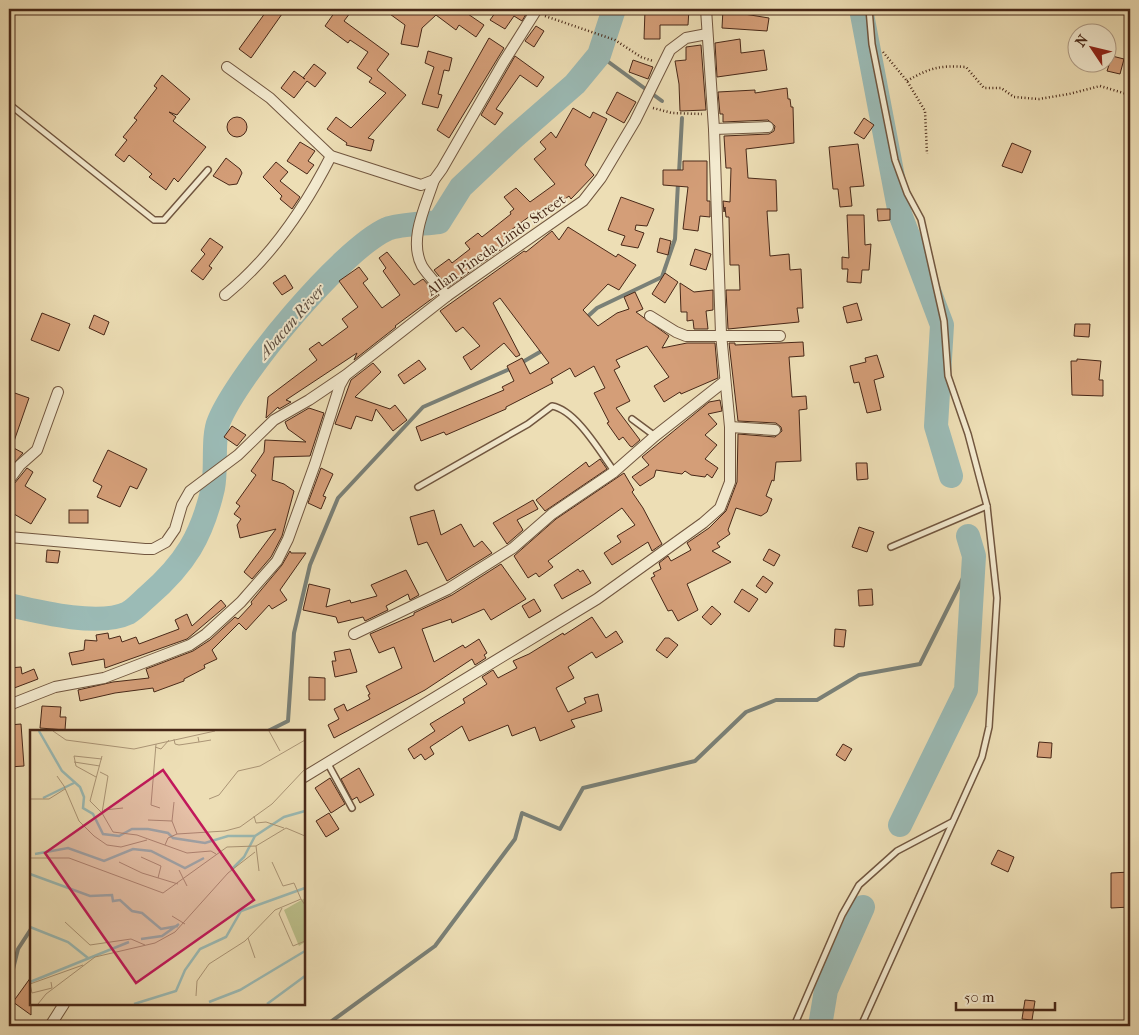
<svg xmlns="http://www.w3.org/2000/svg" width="1139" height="1035" viewBox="0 0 1139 1035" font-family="'IM FELL French Canon',serif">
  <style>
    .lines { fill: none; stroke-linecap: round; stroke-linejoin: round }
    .stream { stroke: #7a8077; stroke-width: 4 }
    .river { stroke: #9bbbb6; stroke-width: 24 }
    .building { fill: #d49e78; stroke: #482818 }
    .service-casing { stroke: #71563f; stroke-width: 8 }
    .minor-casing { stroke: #71563f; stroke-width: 12 }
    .path { stroke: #482818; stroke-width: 2.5; stroke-dasharray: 1 2.5; stroke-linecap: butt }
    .service { stroke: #f3eacf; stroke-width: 5 }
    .minor { stroke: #f3eacf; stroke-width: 10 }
    .labels { text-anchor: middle; stroke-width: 4; stroke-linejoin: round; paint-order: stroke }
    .street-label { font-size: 15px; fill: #482818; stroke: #f3eacf }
    .water-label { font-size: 16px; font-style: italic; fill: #5d4d40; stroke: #f3eacf }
    .inset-river { fill: none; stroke: #9bbbb6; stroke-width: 2.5 }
    .inset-road { fill: none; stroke: #ab9576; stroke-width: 1 }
    .view { fill: #c2185b; fill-opacity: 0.15; stroke: #c2185b; stroke-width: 2.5 }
    .inset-edge { fill: none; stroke: #482818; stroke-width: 2.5 }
  </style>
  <rect width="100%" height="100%" fill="#eddeb5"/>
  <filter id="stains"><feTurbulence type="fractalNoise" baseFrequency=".004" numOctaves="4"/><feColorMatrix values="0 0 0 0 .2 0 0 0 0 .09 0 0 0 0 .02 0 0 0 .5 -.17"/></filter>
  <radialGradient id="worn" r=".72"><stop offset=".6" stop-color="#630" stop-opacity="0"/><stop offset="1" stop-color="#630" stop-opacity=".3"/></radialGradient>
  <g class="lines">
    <g class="stream">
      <polyline points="599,55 662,101"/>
      <polyline points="679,173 682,118"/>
      <polyline points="586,318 597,308 662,277 675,239 678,183"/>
      <polyline points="521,363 545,349"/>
      <polyline points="268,731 288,721 294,633 310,565 338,498 423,407 512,368"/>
      <polyline points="9,985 18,949 31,929"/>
      <polyline points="325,1026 435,946 515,839 522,813 560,829 583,788 695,761 746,712 776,700 817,700 859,675 920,664 974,556"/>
    </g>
    <g class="river">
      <polyline points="861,9 900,214 942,325 936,426 951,476"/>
      <path d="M9,605C39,612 99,627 128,613C135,609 142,601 148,596C185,564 202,536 213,488C217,469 212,437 219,421C239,373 341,250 387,229C399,224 425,224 439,222L461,187L512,139L575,84L599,55L614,9"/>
      <polyline points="900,825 966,690 974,556 968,536"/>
      <polyline points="820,1026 826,990 863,907"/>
    </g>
  </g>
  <g class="building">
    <polygon points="268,9 275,9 282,14 251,58 239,49"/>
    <polygon points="337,9 353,9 344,21 389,54 377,70 406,95 368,138 374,140 371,151 346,145 347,143 327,129 336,117 351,128 386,93 369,82 372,78 357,68 368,52 350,40 348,43 325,26"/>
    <polygon points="383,9 471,9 468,14 484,25 476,37 459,25 456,30 436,15 422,28 418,47 401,44 405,25"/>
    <polygon points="498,9 529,9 522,21 514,16 505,29 490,20"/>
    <polygon points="689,9 688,25 660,25 660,39 644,39 645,10"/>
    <polygon points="723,9 738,10 738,13 769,18 767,31 722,28"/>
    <polygon points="536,26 544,31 534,47 525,41"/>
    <polygon points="489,38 504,48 449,138 437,130"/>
    <polygon points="740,39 741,53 764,50 767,70 717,77 715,43"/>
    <polygon points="701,45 706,110 680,111 679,84 675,61 686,60 686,47"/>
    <polygon points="428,51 452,58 449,71 444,70 438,94 442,95 438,108 422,104 434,67 425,63"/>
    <polygon points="515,56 544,77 537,87 520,75 496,109 503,113 495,125 481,115"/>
    <polygon points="1112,56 1124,59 1120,74 1107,71"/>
    <polygon points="633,60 653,67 648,79 629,72"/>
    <polygon points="314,64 326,73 315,87 307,81 294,98 281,88 294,71 305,79 303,78"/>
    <polygon points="162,75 190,99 177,115 169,112 176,117 173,121 206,147 178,182 174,178 166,190 149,177 152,174 129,155 124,162 115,155 127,140 123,137 137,120 134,118 157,88 154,86"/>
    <polygon points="787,88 788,99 790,99 791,107 793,107 794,143 746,149 748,178 776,180 777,211 767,211 770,256 789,254 790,270 801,269 803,308 797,308 799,322 728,329 726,290 740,290 739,265 730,265 729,217 726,217 725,207 724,212 723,201 730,202 731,168 726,168 724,136 769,134 774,131 775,126 768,120 723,122 723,114 720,114 718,92 755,90 755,93"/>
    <polygon points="617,92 636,102 624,123 606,113"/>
    <polygon points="573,108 590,118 593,112 607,119 585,165 594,175 571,199 569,196 534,222 530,216 507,233 513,241 448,287 434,270 449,259 452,263 470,249 465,243 478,233 482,237 511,214 510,212 514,209 504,197 516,188 530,202 555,184 534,159 546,149 540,142 551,132 556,138"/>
    <circle cx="237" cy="127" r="10"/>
    <polygon points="864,118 874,125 864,139 854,133"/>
    <polygon points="300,142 315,151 308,161 314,165 307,174 287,161"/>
    <polygon points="1012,143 1031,151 1022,173 1002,166"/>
    <polygon points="858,144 864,186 850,187 852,206 840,207 838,189 833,189 829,147"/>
    <polygon points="226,158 240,169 242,173 237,184 229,185 213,176"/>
    <polygon points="683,161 707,161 707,201 710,201 710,217 700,216 698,231 683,229 688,187 663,185 663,170 683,170"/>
    <polygon points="276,162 288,172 280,181 300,197 292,209 280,199 282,196 263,177"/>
    <polygon points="621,197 654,209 647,226 636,225 635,230 644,233 638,248 621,245 625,236 608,230"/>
    <polygon points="877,209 890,209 890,220 878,221"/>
    <polygon points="847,215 864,215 865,245 871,244 869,270 862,270 861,283 847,282 848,269 842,269 842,257 849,258"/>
    <polygon points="568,227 616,257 618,254 636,265 619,290 608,284 583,310 598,326 617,313 629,309 624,297 635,292 643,309 636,312 669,336 662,348 687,343 715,343 718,378 681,394 680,392 664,402 654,386 669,377 647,346 616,360 620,367 614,370 630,401 616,408 640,440 632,447 630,446 623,437 619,440 607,423 609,422 594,393 605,388 594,366 575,377 570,368 551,379 553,383 506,407 506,409 446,435 444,432 421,441 416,427 504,390 502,387 514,381 507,366 522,358 530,374 549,363 500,298 493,303 520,355 516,357 504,343 471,370 463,357 480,346 463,327 456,332 440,311 524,251 526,252 552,231 559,240"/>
    <polygon points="210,238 223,247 209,266 212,268 203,280 191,271 205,254 201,250"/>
    <polygon points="660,238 671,241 668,255 657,252"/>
    <polygon points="695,249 711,254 706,270 690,265"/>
    <polygon points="387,252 414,285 423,279 437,295 395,326 396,327 354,360 357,353 286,400 291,402 279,409 278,407 266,418 268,397 317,360 309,349 319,342 322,346 348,327 342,319 358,307 339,281 359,267 368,279 363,283 382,308 400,295 383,271 386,268 379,258"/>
    <polygon points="665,273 678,282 665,303 652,294"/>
    <polygon points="285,275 293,288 282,295 273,283"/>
    <polygon points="680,283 694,292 713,290 713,310 706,311 708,329 694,329 693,320 687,321 687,312 681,312"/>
    <polygon points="857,303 862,320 847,323 843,307"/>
    <polygon points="42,313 70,324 59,351 31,340"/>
    <polygon points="94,315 109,322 104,335 89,328"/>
    <polygon points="1075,324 1090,324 1089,337 1074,336"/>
    <polygon points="803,342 804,356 789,357 792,397 806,396 807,409 799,410 801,461 776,462 774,481 772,480 766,496 772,499 767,512 761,516 736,508 728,530 730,534 717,543 720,547 712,551 731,562 687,584 698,610 678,621 672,610 668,611 651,578 655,576 653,573 661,569 659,563 668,556 671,561 691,550 687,543 709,528 726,511 737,482 738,434 775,437 782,431 781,427 776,423 738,421 729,343 735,343 735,345"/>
    <polygon points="877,355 884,377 874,380 881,410 867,413 859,382 854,383 850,366 866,362 865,358"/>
    <polygon points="1077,359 1101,361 1099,380 1103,380 1103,396 1072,395 1071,361 1077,361"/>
    <polygon points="419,360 426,369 404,384 398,375"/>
    <polygon points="373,363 381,372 355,397 390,409 395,405 407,420 393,431 376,409 372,421 356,416 351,429 335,424 351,380"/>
    <polygon points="9,391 29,398 12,447 23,453 9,469"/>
    <polygon points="720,400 722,411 708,414 717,424 705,435 717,445 705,459 718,468 712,478 707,474 705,477 691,475 685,471 682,474 656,470 654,477 640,486 632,477 649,465 642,457 709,402"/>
    <polygon points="309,408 324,413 310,456 274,457 272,480 284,484 294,491 282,536 271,557 252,579 244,572 276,529 240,538 237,525 241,519 234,514 240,506 236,503 256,475 251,471 264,452 265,440 306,442 288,429 285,422"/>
    <polygon points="232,426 246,435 237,446 224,437"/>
    <polygon points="108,450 147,469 137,489 130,486 120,507 97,497 102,486 93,481"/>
    <polygon points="600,459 607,469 545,511 536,500 586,462 589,467"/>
    <polygon points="856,463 867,463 868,479 857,480"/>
    <polygon points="27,468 33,472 25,486 46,499 31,524 9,511 9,487 14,484"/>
    <polygon points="321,468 333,474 323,496 326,497 321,509 308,503"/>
    <polygon points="624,473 634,490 632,492 643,508 662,544 652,551 648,542 612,565 604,553 621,542 617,536 635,525 622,508 548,561 553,567 539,577 536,573 528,578 514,556 556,519"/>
    <polygon points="533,500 538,509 517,520 523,530 507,544 493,523"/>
    <rect x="69" y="510" width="19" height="13"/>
    <polygon points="434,510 441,535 461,524 474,547 482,541 492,553 447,581 427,542 418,545 410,517"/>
    <polygon points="859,527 874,532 867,552 852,547"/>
    <polygon points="769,549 780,555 774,566 763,560"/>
    <polygon points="47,550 60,551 58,563 46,562"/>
    <polygon points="290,551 291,553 306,553 280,590 287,600 272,609 269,605 246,630 239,623 212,650 217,659 204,665 205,668 184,679 184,681 154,692 153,688 115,693 80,701 78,690 113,682 149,678 146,669 193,651 210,640 235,617 238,619 252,604 251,602 282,565"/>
    <polygon points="501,564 526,599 491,620 484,609 452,623 451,619 422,629 434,662 463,645 465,648 479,639 487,653 484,655 486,658 475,665 472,659 425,690 334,738 328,725 339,719 334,709 344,704 347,711 370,699 368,695 370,694 366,686 402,668 394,647 379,653 370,634 414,615 414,613 452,595"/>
    <polygon points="578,569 580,572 583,570 591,583 562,599 554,585"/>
    <polygon points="406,570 419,595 410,600 408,594 386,606 388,610 365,621 363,617 338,623 336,617 303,610 309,584 330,589 326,607 350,600 351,603 377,596 371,585"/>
    <polygon points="763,576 773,583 766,593 756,586"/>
    <polygon points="742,589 758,599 749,612 734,602"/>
    <polygon points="872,589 873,605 859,606 858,590"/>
    <polygon points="534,599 541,611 529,618 522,606"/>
    <polygon points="221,600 226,606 187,639 105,668 104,659 72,665 69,653 84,650 85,640 97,641 96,635 108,633 109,639 120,636 122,642 136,637 139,644 179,629 175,620 187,614 192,626"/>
    <polygon points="712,606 721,614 711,625 702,617"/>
    <polygon points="592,617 606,638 616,631 623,642 596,658 592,652 568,667 574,678 556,688 568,712 586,703 584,698 598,694 602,711 571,720 575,727 540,741 535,727 512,736 508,725 469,741 462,726 430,747 434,754 425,760 421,754 414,759 408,749 435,731 430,724 465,703 463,699 487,684 482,677 493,670 498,678 517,668 513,661 529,654 563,633 564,635"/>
    <polygon points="835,629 846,630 844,647 834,646"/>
    <polygon points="665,638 669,638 678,645 667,658 656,650"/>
    <polygon points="350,649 357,672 335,677 332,661 336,661 334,652"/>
    <polygon points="21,667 22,674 34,669 38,679 9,690 9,668"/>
    <polygon points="309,677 325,678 325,700 309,700"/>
    <polygon points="42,706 61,707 60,717 66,717 65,730 40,728"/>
    <polygon points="21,724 24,766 9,767 9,725"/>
    <polygon points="1039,742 1052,743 1051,758 1037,757"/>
    <polygon points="843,744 852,749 845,761 836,755"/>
    <polygon points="359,768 374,795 360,803 357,797 352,800 341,779"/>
    <polygon points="330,778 345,804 331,813 315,788"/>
    <polygon points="329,813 339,829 326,837 316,821"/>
    <polygon points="998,850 1014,857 1008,872 991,864"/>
    <polygon points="1130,872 1130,907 1111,908 1111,873"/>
    <polygon points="31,977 31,1015 13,1002"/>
    <polygon points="1025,1000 1035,1001 1032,1020 1022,1019"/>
  </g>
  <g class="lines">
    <defs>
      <g id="service">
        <polyline points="9,104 154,220 164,220 208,170"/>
        <polyline points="632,419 655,436"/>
        <path d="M418,487L528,424L552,406C576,410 600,452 614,471"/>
        <polyline points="891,547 987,506"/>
        <polyline points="327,762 352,808"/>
        <polyline points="794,1026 842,915 859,885 897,851 952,822"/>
        <polyline points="861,1026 982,757 989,727 997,598 987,506 968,434 948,376 944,321 921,219 907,193 895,160 872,44 869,9"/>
      </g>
      <g id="minor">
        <polyline points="227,67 270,98 331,156 421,185 434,180 442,169 503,63 537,9"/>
        <polyline points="714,129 768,127"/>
        <path d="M434,180C426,205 408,240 422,266C428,276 439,286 447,296"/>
        <path d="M225,295C271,258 304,209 331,156"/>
        <polyline points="650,316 676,332 686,336 780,336"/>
        <polyline points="730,427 775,430"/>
        <polyline points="9,480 20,465 37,450 58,392"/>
        <polyline points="9,537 145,549 153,549 166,542 175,529 182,505 190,491 238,455 274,420 309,400 346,375 447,296 583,201 601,178 635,121 670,50 686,38 707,34"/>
        <polyline points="354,634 448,589 513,548 552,514 614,472 655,436 725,381"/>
        <polyline points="9,705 55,687 104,678 190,645 206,634 241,602 277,561 288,539 315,464 340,385 345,376"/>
        <polyline points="304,777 597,599 703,523 720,508 730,482 730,427 721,334 714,129 706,9"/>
        <polyline points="50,1026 64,1004"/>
      </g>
    </defs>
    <use href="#service" class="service-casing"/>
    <use href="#minor" class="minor-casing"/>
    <g class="path">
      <polyline points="545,16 615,40 641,57 653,61"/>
      <polyline points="883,52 907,81 925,111 927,154"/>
      <path d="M907,81C929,68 940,65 966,67L984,88H1001L1014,97L1039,99L1069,94L1100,86L1130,95"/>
      <polyline points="653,108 672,113 702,114"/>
    </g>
    <use href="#service" class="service"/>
    <use href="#minor" class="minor"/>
  </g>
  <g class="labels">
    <g class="street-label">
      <text transform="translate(496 245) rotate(-35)" y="5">Allan Pineda Lindo Street</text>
    </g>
    <g class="water-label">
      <text transform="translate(291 321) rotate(-49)" y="6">Abacan River</text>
    </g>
  </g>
  <g transform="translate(30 730)">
    <rect width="275" height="275" fill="#eddeb5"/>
    <path d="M275,168V212L269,216L254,180Z" fill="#bcc08b"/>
    <path class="inset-river" d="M9,1L32,41L50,57L54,67L53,78L63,84L73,104L89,106L102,99H118L138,103L143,108L175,113L198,106H225L254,87L275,81M13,68L46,52M5,124L38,118L74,131L103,119L121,121L155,138L174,128M201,140L214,127L225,106M0,144L60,166L82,165L83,171L90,170L102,181L112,183L131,199L148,196M0,197L38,212L58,228M111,209L132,206L149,194M0,252L99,212M179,272L210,260L275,221M104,274L146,261L155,240L170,219L196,207L211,181L275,158M237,274L275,246"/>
    <path class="inset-road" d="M23,1L36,10L104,19L185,1M239,1L250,21M168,7L169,12L181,10M144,9L145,14L149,15L169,12M126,14L121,75L130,78M125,17L131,19L139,10M72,26L60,71L72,83M44,32L70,36M70,42L78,46L72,83L83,102L107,105L157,123L181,121L186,124M27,46L34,56L49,91L64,106L77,115L91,117L117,110M66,47L46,36L44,26L72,29M0,69H19L35,59M179,69L189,65L208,41L230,36L275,10M144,72L142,91L147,104L195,101L210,97L242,74L275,39M74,80L93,78M224,86L226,93L236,92L254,98M118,90L142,91M135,115L138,108L147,104M226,116L229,141M111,127L131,136L128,148M0,128H39L133,163L197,117L226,116L256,98L275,106M89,132L112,143L148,154M242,132L253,156L264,153L271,169M149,140L157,156M252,178L249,184L263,216L275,211M142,186L155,194M35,192L60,215L101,209L115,215M218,208L225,228M0,254L53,235M0,254L2,263L22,258L21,252M166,266L167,251L179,234L215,211L245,180L271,169L275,175M8,274L16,264L65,227L125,213L145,202L198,143L225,122"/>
    <path class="view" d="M133,40L224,170L106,253L15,123Z"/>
    <rect width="275" height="275" class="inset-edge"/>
  </g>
  <rect width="1139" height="1035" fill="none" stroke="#eddeb5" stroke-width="30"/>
  <rect x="10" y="10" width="1119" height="1015" fill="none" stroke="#482818" stroke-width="2.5"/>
  <rect x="15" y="15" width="1109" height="1005" fill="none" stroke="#482818"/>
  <g transform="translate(1092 48) rotate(305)"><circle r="24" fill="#f3eacf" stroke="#af9c86"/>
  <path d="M0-4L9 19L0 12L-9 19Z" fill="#8f2418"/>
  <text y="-8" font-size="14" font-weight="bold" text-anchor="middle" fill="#482818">N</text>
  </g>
  <path d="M956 1002v8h99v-8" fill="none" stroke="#482818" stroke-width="2.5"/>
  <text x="964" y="1002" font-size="15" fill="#482818" stroke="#f3eacf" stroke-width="4" paint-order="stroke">50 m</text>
  <rect width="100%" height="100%" filter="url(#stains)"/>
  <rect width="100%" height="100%" fill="url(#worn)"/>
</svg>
